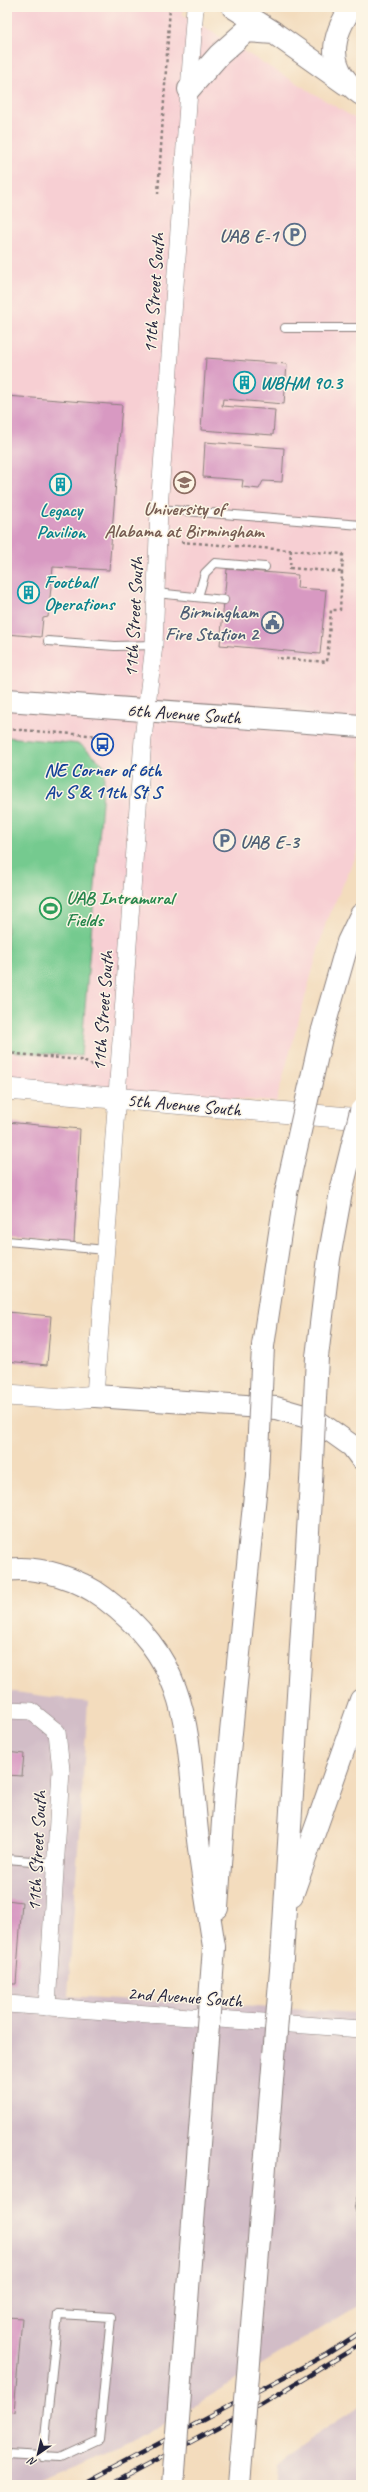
<svg xmlns="http://www.w3.org/2000/svg" width="368" height="2492" viewBox="0 0 368 2492" font-family="Caveat,sans-serif">
  <style>
    .built { fill: #f7cfd3 }
    .industrial { fill: #d2bdc7 }
    .green { fill: #74ca8f; stroke: #4b7665 }
    .building { fill: #d899c2 }
    .lines { fill: none; stroke-linecap: round; stroke-linejoin: round }
    .service-casing { stroke: #8a7f7c; stroke-width: 10 }
    .minor-casing { stroke: #8a7f7c; stroke-width: 18 }
    .tertiary-casing { stroke: #8a7f7c; stroke-width: 22 }
    .secondary-casing { stroke: #8a7f7c; stroke-width: 24 }
    .motorway-casing { stroke: #8a7f7c; stroke-width: 24 }
    .path { stroke: #8a7f7c; stroke-width: 2.5; stroke-dasharray: 3 3; stroke-linecap: butt }
    .service { stroke: #fff; stroke-width: 8 }
    .minor { stroke: #fff; stroke-width: 17 }
    .tertiary { stroke: #fff; stroke-width: 21 }
    .secondary { stroke: #fff; stroke-width: 22 }
    .motorway { stroke: #fff; stroke-width: 22 }
    .rail-casing { stroke: #22223b; stroke-width: 4.5 }
    .rail { stroke: #fcf5e5; stroke-width: 3; stroke-dasharray: 9; stroke-linecap: butt }
    .motorway-bridge-casing { stroke: #8a7f7c; stroke-width: 24; stroke-linecap: butt }
    .motorway-bridge { stroke: #fff; stroke-width: 22 }
    .labels { text-anchor: middle; stroke-width: 3; stroke-linejoin: round; paint-order: stroke }
    .service-label { font-size: 19px; font-weight: bold; fill: #4e5e75; stroke: #fcf5e5; text-anchor: end }
    .street-label { font-size: 19px; fill: #22223b; stroke: #fcf5e5 }
    .culture-label { font-size: 19px; font-weight: bold; fill: #0d838f; stroke: #fcf5e5; text-anchor: start }
    .education-label { font-size: 19px; font-weight: bold; fill: #785e54; stroke: #fcf5e5 }
    .transit-label { font-size: 19px; font-weight: bold; fill: #164399; stroke: #fcf5e5 }
    .leisure-label { font-size: 19px; font-weight: bold; fill: #27864d; stroke: #fcf5e5; text-anchor: start }
  </style>
  <rect width="100%" height="100%" fill="#fcf5e5"/>
  <filter id="ink" filterUnits="userSpaceOnUse"><feTurbulence type="fractalNoise" baseFrequency=".025" numOctaves="2"/><feDisplacementMap in="SourceGraphic" scale="8" xChannelSelector="R" yChannelSelector="G"/><feConvolveMatrix kernelMatrix="1 2 1 2 8 2 1 2 1" color-interpolation-filters="sRGB"/></filter>
  <filter id="wash" filterUnits="userSpaceOnUse"><feTurbulence type="fractalNoise" baseFrequency=".012" numOctaves="4" result="noise"/><feDisplacementMap in="SourceGraphic" scale="16" xChannelSelector="R" yChannelSelector="G"/><feGaussianBlur stdDeviation="0.9" result="paint"/><feColorMatrix in="noise" values="0 0 0 0 0 0 0 0 0 0 0 0 0 0 0 0 0 1.4 0 .05"/><feComposite in="paint" operator="in"/></filter>
  <g filter="url(#wash)">
    <rect width="100%" height="100%" fill="#f3dcbd"/>
    <polygon class="built" points="7,7 183,7 182,14 361,122 361,845 326,922 276,1102 7,1083"/>
    <g class="industrial">
      <polygon points="7,1691 88,1702 68,1996 361,2013 361,2304 136,2441 28,2485 7,2485"/>
      <polygon points="361,2405 361,2485 274,2485 276,2462"/>
    </g>
    <polygon class="green" points="7,737 80,744 105,766 81,1056 7,1051"/>
    <g id="blocks">
      <g class="building">
        <polygon points="206,358 287,364 284,404 223,399 222,406 275,410 273,435 201,430"/>
        <polygon points="7,396 122,405 109,570 53,567 48,617 43,618 41,637 7,634"/>
        <polygon points="205,442 284,448 282,482 263,481 259,489 242,487 243,480 203,477"/>
        <polygon points="227,569 298,575 297,588 326,590 320,654 220,645"/>
        <polygon points="7,1122 80,1129 74,1243 7,1237"/>
        <polygon points="7,1312 51,1316 47,1365 7,1361"/>
        <polygon points="7,1752 24,1754 22,1776 7,1775"/>
        <polygon points="7,1900 22,1902 16,1984 7,1984"/>
        <polygon points="7,2317 22,2318 14,2412 7,2411"/>
      </g>
    </g>
  </g>
  <g filter="url(#ink)">
    <use href="#blocks" fill-opacity="0" stroke="#8a7f7c" stroke-width="1"/>
    <g class="lines">
      <defs>
        <g id="service">
          <polyline points="285,328 361,328"/>
          <polyline points="159,509 361,525"/>
          <polyline points="156,593 224,600"/>
          <polyline points="198,597 205,573 215,563 265,567"/>
          <polyline points="48,641 115,646 154,645"/>
          <polyline points="7,1241 106,1250"/>
          <polyline points="7,1859 56,1863"/>
          <polyline points="361,2199 359,2207 361,2213"/>
          <polyline points="7,2454 60,2457 99,2439 111,2317 58,2314 43,2457"/>
        </g>
        <g id="minor">
          <polyline points="95,1396 143,739 154,645 159,509 195,7"/>
          <polyline points="7,1710 31,1711 57,1732 61,1770 47,2007"/>
          <polyline points="7,2004 361,2029"/>
        </g>
        <g id="tertiary">
          <polyline points="7,1089 361,1119"/>
          <polyline points="7,1395 65,1399 95,1396"/>
        </g>
        <polyline id="secondary" points="7,700 361,726"/>
        <g id="motorway">
          <polyline points="233,7 273,32"/>
          <path d="M352,7C329,39 327,70 361,94"/>
          <polyline points="189,89 219,55 246,31 274,33 346,84"/>
          <polyline points="322,1033 348,942 361,915"/>
          <polyline points="263,1346 286,1193"/>
          <polyline points="317,1357 329,1258 341,1192"/>
          <polyline points="95,1396 276,1408 314,1419 352,1446 361,1458"/>
          <path d="M7,1570C39,1565 79,1579 104,1598C188,1661 187,1725 196,1822C200,1864 208,1906 214,1947"/>
          <polyline points="292,1895 361,1700"/>
          <polyline points="217,1908 225,1792 257,1475"/>
          <polyline points="282,1958 311,1482"/>
        </g>
      </defs>
      <use href="#service" class="service-casing"/>
      <use href="#minor" class="minor-casing"/>
      <use href="#tertiary" class="tertiary-casing"/>
      <use href="#secondary" class="secondary-casing"/>
      <use href="#motorway" class="motorway-casing"/>
      <g class="path">
        <polyline points="158,194 170,7"/>
        <polyline points="181,542 343,554 340,610 331,610 327,662 276,658"/>
        <polyline points="291,550 290,568 342,572"/>
        <polyline points="7,729 115,737"/>
        <polyline points="7,1053 80,1060 98,1067"/>
      </g>
      <use href="#service" class="service"/>
      <use href="#minor" class="minor"/>
      <use href="#tertiary" class="tertiary"/>
      <use href="#secondary" class="secondary"/>
      <use href="#motorway" class="motorway"/>
      <defs>
        <g id="rail">
          <polyline points="81,2485 327,2354 361,2332"/>
          <polyline points="110,2485 262,2404 361,2344"/>
        </g>
      </defs>
      <use href="#rail" class="rail-casing"/>
      <use href="#rail" class="rail"/>
      <defs>
        <g id="motorway-bridge">
          <polyline points="341,1192 361,1111"/>
          <polyline points="286,1193 322,1033"/>
          <polyline points="257,1475 263,1346"/>
          <polyline points="311,1482 317,1357"/>
          <polyline points="173,2485 214,1947"/>
          <polyline points="239,2485 282,1958"/>
        </g>
      </defs>
      <use href="#motorway-bridge" class="motorway-bridge-casing"/>
      <use href="#motorway-bridge" class="motorway-bridge"/>
    </g>
  </g>
  <defs>
    <symbol id="parking-ring" viewBox="-11 -11 22 22"><circle r="9.5" fill="#fcf5e5" stroke="#5c6f8a" stroke-width="1.5"/><path d="M-3.5-5.5H1a3.5 3.5 0 0 1 0 7H-1V5.5H-3.5ZM-1-3.4V-.6H.8a1.4 1.4 0 0 0 0-2.8Z" fill="#5c6f8a"/></symbol>
    <symbol id="building-ring" viewBox="-11 -11 22 22"><circle r="9.5" fill="#fcf5e5" stroke="#0f9aa8" stroke-width="1.5"/><path d="M-4-6H4V6H1V3H-1V6H-4ZM-2.5-4.3h1.7v1.8h-1.7ZM.8-4.3h1.7v1.8H.8ZM-2.5-1h1.7V.8h-1.7ZM.8-1h1.7V.8H.8Z" fill="#0f9aa8"/></symbol>
    <symbol id="university-ring" viewBox="-11 -11 22 22"><circle r="9.5" fill="#fcf5e5" stroke="#8d6e63" stroke-width="1.5"/><path d="M0-5L7-2L0 1L-7-2ZM-4 1L0 2.5L4 1V4Q0 6-4 4Z" fill="#8d6e63"/></symbol>
    <symbol id="civic-ring" viewBox="-11 -11 22 22"><circle r="9.5" fill="#fcf5e5" stroke="#5c6f8a" stroke-width="1.5"/><path d="M-.6-6.5H3V-4.5H.6V-3L4-1V1h2V6H-6V1h2V-1L-.6-3ZM-1.2 2.5V6h2.4V2.5Z" fill="#5c6f8a"/></symbol>
    <symbol id="bus-ring" viewBox="-11 -11 22 22"><circle r="9.5" fill="#fcf5e5" stroke="#1a4fb4" stroke-width="1.5"/><path d="M-5-6H5V4H4V6H2V4H-2V6H-4V4H-5ZM-3.5-4V0h7V-4ZM-3.5 1.2v1.5H-2V1.2ZM2 1.2v1.5H3.5V1.2Z" fill="#1a4fb4"/></symbol>
    <symbol id="stadium-ring" viewBox="-11 -11 22 22"><circle r="9.5" fill="#fcf5e5" stroke="#2e9e5b" stroke-width="1.5"/><path d="M0-5a6.5 5 0 1 0 0 10a6.5 5 0 1 0 0-10ZM-3.5-1.8h7v3.6h-7Z" fill="#2e9e5b"/></symbol>
  </defs>
  <g fill-rule="evenodd">
    <use href="#parking-ring" x="282" y="222" width="25" height="25"/>
    <use href="#building-ring" x="232" y="370" width="25" height="25"/>
    <use href="#university-ring" x="172" y="470" width="25" height="25"/>
    <use href="#building-ring" x="48" y="472" width="25" height="25"/>
    <use href="#building-ring" x="16" y="580" width="25" height="25"/>
    <use href="#civic-ring" x="260" y="610" width="25" height="25"/>
    <use href="#bus-ring" x="90" y="732" width="25" height="25"/>
    <use href="#parking-ring" x="212" y="828" width="25" height="25"/>
    <use href="#stadium-ring" x="38" y="896" width="25" height="25"/>
  </g>
  <g class="labels">
    <g class="service-label">
      <text x="278" y="242">UAB E-1</text>
      <text x="258" y="618">Birmingham<tspan x="258" dy="22">Fire Station 2</tspan></text>
      <text x="240" y="848" text-anchor="start">UAB E-3</text>
    </g>
    <g class="street-label">
      <text transform="translate(153 293) rotate(-86)" y="7">11th Street South</text>
      <text transform="translate(133 617) rotate(-87)" y="7">11th Street South</text>
      <text transform="translate(184 713) rotate(4)" y="7">6th Avenue South</text>
      <text transform="translate(102 1011) rotate(-86)" y="7">11th Street South</text>
      <text transform="translate(184 1104) rotate(5)" y="7">5th Avenue South</text>
      <text transform="translate(36 1851) rotate(-87)" y="7">11th Street South</text>
      <text transform="translate(185 1996) rotate(4)" y="7">2nd Avenue South</text>
    </g>
    <g class="culture-label">
      <text x="260" y="389">WBHM 90.3</text>
      <text x="61" y="516" text-anchor="middle">Legacy<tspan x="61" dy="22">Pavilion</tspan></text>
      <text x="44" y="588">Football<tspan x="44" dy="22">Operations</tspan></text>
    </g>
    <g class="education-label">
      <text x="184" y="515">University of<tspan x="184" dy="22">Alabama at Birmingham</tspan></text>
    </g>
    <g class="transit-label">
      <text x="103" y="776">NE Corner of 6th<tspan x="103" dy="22">Av S &amp; 11th St S</tspan></text>
    </g>
    <g class="leisure-label">
      <text x="66" y="904">UAB Intramural<tspan x="66" dy="22">Fields</tspan></text>
    </g>
  </g>
  <rect width="368" height="2492" fill="none" stroke="#fcf5e5" stroke-width="24"/>
  <g transform="translate(38 2454) rotate(214)" stroke="#fcf5e5" stroke-width="3" paint-order="stroke">
  <path d="M0-3L7 15L0 10L-7 15Z" fill="#22223b"/>
  <text y="-6" font-size="11" font-weight="bold" text-anchor="middle" fill="#22223b">N</text>
  </g>
</svg>
